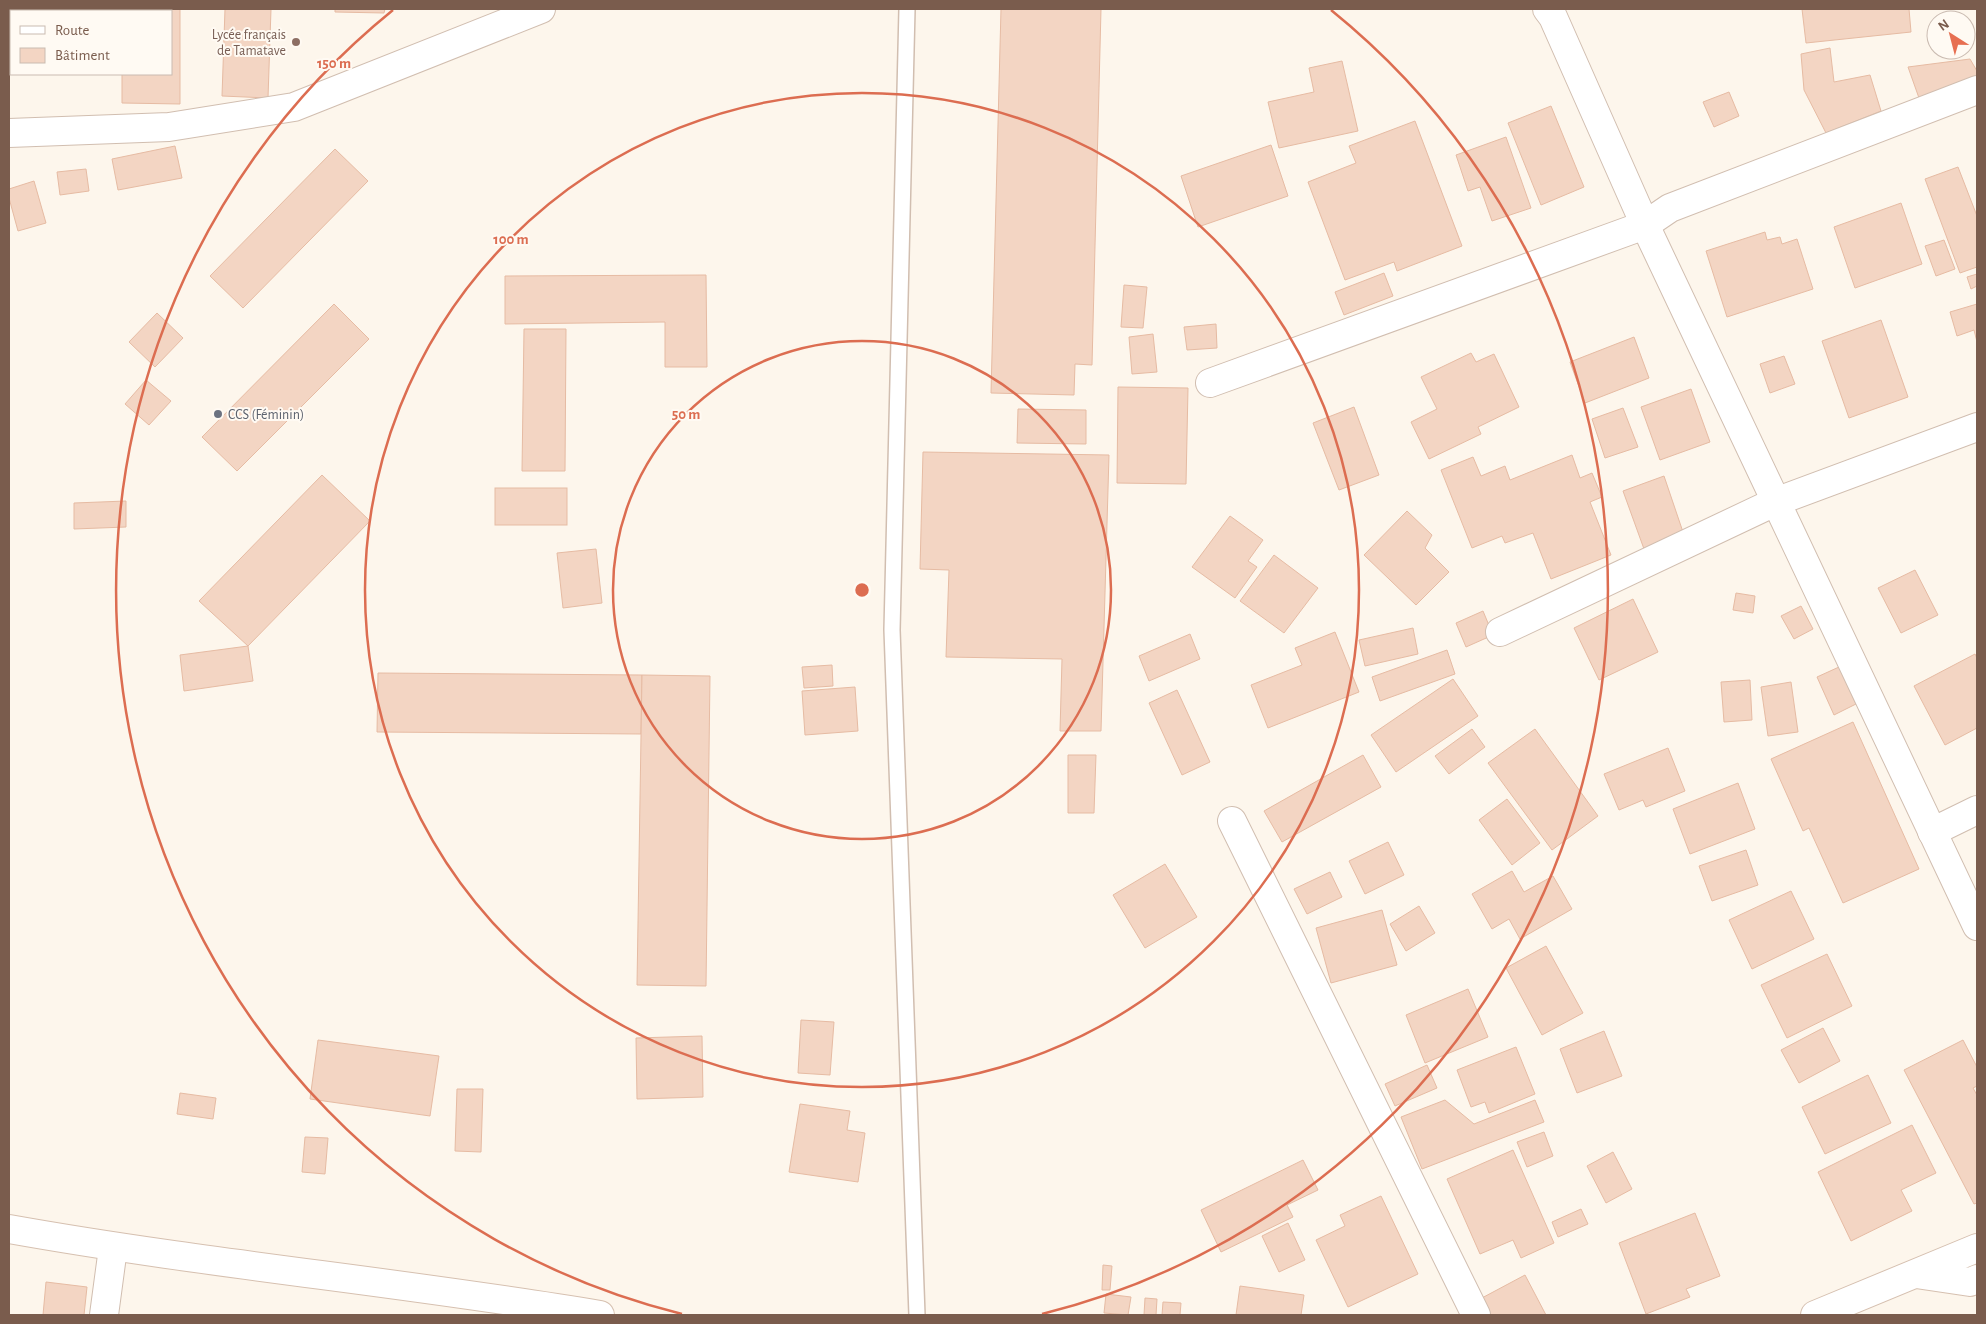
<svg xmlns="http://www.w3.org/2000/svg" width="1986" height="1324" viewBox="0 0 1986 1324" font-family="'Alegreya Sans',sans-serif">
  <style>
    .building { fill: #f3d5c3; stroke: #e6bba3 }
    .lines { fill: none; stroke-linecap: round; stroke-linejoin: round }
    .lane-casing { stroke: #d1beb0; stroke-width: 18 }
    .street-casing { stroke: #d1beb0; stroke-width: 30 }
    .secondary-casing { stroke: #d6c0b0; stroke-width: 30 }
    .lane { stroke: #fff; stroke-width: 15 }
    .street { stroke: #fff; stroke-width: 28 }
    .secondary { stroke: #fff; stroke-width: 28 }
    .ring { fill: none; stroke: #dc6d51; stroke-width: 2.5 }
    .education-dot { fill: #8d6e63; stroke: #fffaf3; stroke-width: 2 }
    .worship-dot { fill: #6b7280; stroke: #fffaf3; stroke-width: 2 }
    .labels { text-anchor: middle; stroke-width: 4; stroke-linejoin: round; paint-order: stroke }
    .education-label { font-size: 14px; fill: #785e54; stroke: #fffaf3; text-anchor: end }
    .worship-label { font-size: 14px; fill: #5b616d; stroke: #fffaf3; text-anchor: start }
    .centre { fill: #dc6d51; stroke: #fffaf3; stroke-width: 2.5 }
    .ring-label { font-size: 15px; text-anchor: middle; font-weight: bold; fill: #dc6d51; stroke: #fffaf3; stroke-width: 4; stroke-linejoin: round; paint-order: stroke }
  </style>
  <rect width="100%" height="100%" fill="#fdf6ec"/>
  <g class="building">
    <polygon points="123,9 180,9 180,104 122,103 122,74 171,74 171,11 123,11"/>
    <polygon points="225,9 271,9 268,98 222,96"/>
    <polygon points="335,9 385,9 384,13 335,12"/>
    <polygon points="1001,9 1101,9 1092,365 1075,364 1074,395 991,393"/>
    <polygon points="1802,9 1909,9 1911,32 1806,43"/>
    <polygon points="1830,48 1834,82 1870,75 1881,111 1826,133 1804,90 1801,54"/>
    <polygon points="1970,59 1977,71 1977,77 1919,98 1908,67"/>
    <polygon points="1342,61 1358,131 1279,148 1268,102 1314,92 1309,68"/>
    <polygon points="1729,92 1739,116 1714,127 1703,102"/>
    <polygon points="1551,106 1584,187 1541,205 1508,123"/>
    <polygon points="1415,121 1462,246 1397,271 1394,262 1345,280 1308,182 1356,163 1349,146"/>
    <polygon points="1506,137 1531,208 1492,221 1480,187 1468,191 1456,155"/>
    <polygon points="1271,145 1288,196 1198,227 1181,176"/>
    <polygon points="175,146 182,178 118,190 112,159"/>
    <polygon points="335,149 368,181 243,308 210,276"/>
    <polygon points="1958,167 1977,216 1977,267 1960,273 1925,179"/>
    <polygon points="86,169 89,191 60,195 57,172"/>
    <polygon points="34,181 46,223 18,231 9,198 9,189"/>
    <polygon points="1901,203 1922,264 1855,288 1834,227"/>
    <polygon points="1765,232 1767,240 1780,237 1782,244 1797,239 1813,289 1727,317 1706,251"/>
    <polygon points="1944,240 1955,269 1936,276 1925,246"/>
    <polygon points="1384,273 1393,296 1344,315 1335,292"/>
    <polygon points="1977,274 1977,286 1971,289 1967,277"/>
    <polygon points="706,275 707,367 665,367 665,322 505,324 505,276"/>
    <polygon points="1124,285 1147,287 1143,328 1121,327"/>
    <polygon points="334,304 369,339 237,471 202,437"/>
    <polygon points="1977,304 1977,342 1974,330 1957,336 1950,312"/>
    <polygon points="157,313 183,338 155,367 129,342"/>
    <polygon points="1881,320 1908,397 1849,418 1822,341"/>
    <polygon points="1216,324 1217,348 1187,350 1184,327"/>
    <polygon points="524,329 566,329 565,471 522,471"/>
    <polygon points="1153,334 1157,372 1132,374 1129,337"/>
    <polygon points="1634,337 1649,378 1585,403 1570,362"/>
    <polygon points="1471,353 1476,362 1494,354 1519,407 1478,427 1481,434 1429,459 1411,422 1437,409 1421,377"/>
    <polygon points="1784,356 1795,384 1770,393 1760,364"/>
    <polygon points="146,380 171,401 149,425 125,404"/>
    <polygon points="1118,387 1188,388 1186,484 1117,483"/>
    <polygon points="1691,389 1710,442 1660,460 1641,407"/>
    <polygon points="1354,407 1379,475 1339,490 1313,423"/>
    <polygon points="1623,408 1638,447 1605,458 1592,419"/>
    <polygon points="1018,409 1086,410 1086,444 1017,443"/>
    <polygon points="923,452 1109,455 1101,731 1060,731 1062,659 946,657 949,570 920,569"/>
    <polygon points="1572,455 1580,478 1592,473 1602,497 1590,502 1611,555 1551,579 1533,533 1505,543 1502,536 1472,548 1441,470 1473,457 1481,476 1505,466 1510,480"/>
    <polygon points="322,475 370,521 248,646 199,601"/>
    <polygon points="1664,476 1684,535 1644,549 1623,491"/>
    <rect x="495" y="488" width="72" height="37"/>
    <polygon points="126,501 126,527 74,529 74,503"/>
    <polygon points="1407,511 1432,535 1425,548 1449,572 1416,605 1364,555"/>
    <polygon points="1230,516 1263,540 1248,561 1257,567 1235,598 1192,567"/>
    <polygon points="596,549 602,603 563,608 557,553"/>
    <polygon points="1274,555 1318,588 1284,633 1240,601"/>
    <polygon points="1915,570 1938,615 1901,633 1878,588"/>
    <polygon points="1736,593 1755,596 1753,613 1733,610"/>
    <polygon points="1633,599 1658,652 1599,680 1574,628"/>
    <polygon points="1801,606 1813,629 1794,639 1781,616"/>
    <polygon points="1483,611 1493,635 1466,647 1456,623"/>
    <polygon points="1413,628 1418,654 1365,666 1359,640"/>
    <polygon points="1335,632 1359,692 1268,728 1251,685 1302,665 1295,648"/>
    <polygon points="1190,634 1200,659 1149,681 1139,656"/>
    <polygon points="248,646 253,681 184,691 180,655"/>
    <polygon points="1447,650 1455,674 1380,701 1372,677"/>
    <polygon points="1975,654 1977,658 1977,728 1945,745 1914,686"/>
    <polygon points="832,665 833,686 804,688 802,667"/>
    <polygon points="1839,667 1856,704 1834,715 1817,677"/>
    <polygon points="378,673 642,675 641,734 377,732"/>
    <polygon points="642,675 710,676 706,986 637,985"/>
    <polygon points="1453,679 1478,716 1396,772 1371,735"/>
    <polygon points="1750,680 1752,720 1724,722 1721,682"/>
    <polygon points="1791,682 1798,732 1768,736 1761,687"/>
    <polygon points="855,687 858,731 805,735 802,691"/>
    <polygon points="1177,690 1210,762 1182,775 1149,703"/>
    <polygon points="1853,722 1919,869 1843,903 1809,828 1803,831 1771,759"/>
    <polygon points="1472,729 1485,747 1449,774 1435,756"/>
    <polygon points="1535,729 1598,816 1552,850 1488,763"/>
    <polygon points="1668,748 1685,791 1646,807 1643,800 1619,810 1604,774"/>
    <polygon points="1068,755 1096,755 1094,813 1068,813"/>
    <polygon points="1363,755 1381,787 1282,842 1264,811"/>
    <polygon points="1738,783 1755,829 1690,854 1673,809"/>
    <polygon points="1507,799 1540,843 1512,865 1479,820"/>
    <polygon points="1388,842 1404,875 1365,894 1349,861"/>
    <polygon points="1746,850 1758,885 1712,901 1699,866"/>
    <polygon points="1165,864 1197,917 1145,948 1113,895"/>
    <polygon points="1512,871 1524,892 1553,876 1572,909 1520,939 1509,919 1492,929 1472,894"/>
    <polygon points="1330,872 1342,897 1307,914 1294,889"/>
    <polygon points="1791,891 1814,939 1752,969 1729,920"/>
    <polygon points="1419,906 1435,933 1406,951 1390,924"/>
    <polygon points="1382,910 1397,965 1331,983 1316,928"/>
    <polygon points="1546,946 1583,1013 1542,1035 1506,968"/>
    <polygon points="1827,954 1852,1006 1787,1038 1761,985"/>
    <polygon points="1468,989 1488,1037 1425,1063 1406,1015"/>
    <polygon points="801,1020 834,1022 830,1075 798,1073"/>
    <polygon points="1823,1028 1840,1061 1799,1083 1781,1050"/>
    <polygon points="1604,1031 1622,1076 1577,1093 1560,1049"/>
    <polygon points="702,1036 703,1097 637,1099 636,1038"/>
    <polygon points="318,1040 439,1056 430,1116 310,1099"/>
    <polygon points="1963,1040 1977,1067 1977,1086 1973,1088 1977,1095 1977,1203 1974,1204 1904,1070"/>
    <polygon points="1516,1047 1535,1094 1489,1113 1485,1102 1471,1107 1457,1070"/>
    <polygon points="1427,1065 1437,1088 1395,1106 1385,1084"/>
    <polygon points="1868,1075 1891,1123 1825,1154 1802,1107"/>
    <polygon points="457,1089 483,1089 481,1152 455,1151"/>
    <polygon points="180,1093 216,1098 213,1119 177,1114"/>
    <polygon points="1445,1100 1474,1124 1535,1100 1544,1122 1422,1169 1401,1117"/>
    <polygon points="800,1104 850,1111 847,1130 865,1133 858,1182 789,1172"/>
    <polygon points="1912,1125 1936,1173 1901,1190 1912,1211 1851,1241 1818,1172"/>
    <polygon points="1544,1132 1553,1156 1527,1167 1517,1142"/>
    <polygon points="305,1137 328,1138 325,1174 302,1172"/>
    <polygon points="1513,1150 1554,1243 1521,1258 1513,1240 1480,1254 1447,1179"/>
    <polygon points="1613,1152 1632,1189 1606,1203 1587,1166"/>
    <polygon points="1303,1160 1318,1190 1287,1205 1293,1217 1221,1252 1201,1210"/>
    <polygon points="1381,1196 1418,1274 1348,1307 1316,1240 1345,1226 1340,1215"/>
    <polygon points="1581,1209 1588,1224 1558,1237 1552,1222"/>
    <polygon points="1695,1213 1720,1276 1686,1289 1690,1297 1646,1314 1619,1243"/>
    <polygon points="1288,1223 1305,1260 1279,1272 1262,1236"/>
    <polygon points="1103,1265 1112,1266 1110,1290 1102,1290"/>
    <polygon points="1525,1275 1546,1315 1489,1315 1480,1299"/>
    <polygon points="46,1282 87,1287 84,1315 43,1315"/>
    <polygon points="1240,1286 1304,1295 1301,1315 1236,1315"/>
    <polygon points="1106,1294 1131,1297 1128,1315 1104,1313"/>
    <polygon points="1145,1298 1157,1299 1156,1315 1144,1315"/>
    <polygon points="1163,1302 1181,1303 1180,1315 1162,1315"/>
  </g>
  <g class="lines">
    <defs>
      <polyline id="lane" points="907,9 892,630 917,1315"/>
      <g id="street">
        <polyline points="1547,9 1553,17 1645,225 1977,926"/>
        <polyline points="9,133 169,127 294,107 541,9"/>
        <polyline points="1210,383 1645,225 1670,208 1977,90"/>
        <polyline points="1500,632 1775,502 1977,427"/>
        <polyline points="1232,821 1476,1315"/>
        <polyline points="1932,832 1977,810"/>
        <polyline points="104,1315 113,1248"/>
      </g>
      <g id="secondary">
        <path d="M9,1229C205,1264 404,1282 600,1315"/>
        <polyline points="1916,1274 1970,1282 1977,1279"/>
        <polyline points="1815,1315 1977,1248"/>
      </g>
    </defs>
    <use href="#lane" class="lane-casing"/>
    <use href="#street" class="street-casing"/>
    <use href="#secondary" class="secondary-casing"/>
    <use href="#lane" class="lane"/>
    <use href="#street" class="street"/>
    <use href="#secondary" class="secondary"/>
  </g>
  <g class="ring">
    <circle cx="862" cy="590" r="249"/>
    <circle cx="862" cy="590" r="497"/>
    <path d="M682 1314A746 746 0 0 1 393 10M1331 10A746 746 0 0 1 1042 1314"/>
  </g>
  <circle class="education-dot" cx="296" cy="42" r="5"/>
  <circle class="worship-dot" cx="218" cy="414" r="5"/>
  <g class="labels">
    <g class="education-label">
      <text x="286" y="39">Lycée français<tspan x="286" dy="16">de Tamatave</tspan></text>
    </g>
    <g class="worship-label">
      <text x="228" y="419">CCS (Féminin)</text>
    </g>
  </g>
  <circle cx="862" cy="590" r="8" class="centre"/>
  <g class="ring-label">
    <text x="334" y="68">150 m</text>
    <text x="511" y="244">100 m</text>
    <text x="686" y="419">50 m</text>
  </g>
  <rect width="1986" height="1324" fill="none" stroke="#7a5c4d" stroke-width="20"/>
  <rect x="10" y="10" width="162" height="65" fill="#fffaf3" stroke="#cabbb1"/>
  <rect x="20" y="26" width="25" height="8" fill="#ffffff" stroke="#cabbb1"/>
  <text x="55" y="35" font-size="15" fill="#7a5c4d">Route</text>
  <rect x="20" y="48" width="25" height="15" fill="#f3d5c3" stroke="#cabbb1"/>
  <text x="55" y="60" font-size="15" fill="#7a5c4d">Bâtiment</text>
  <g transform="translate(1951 35) rotate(324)"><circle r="24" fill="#fffaf3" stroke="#cabbb1"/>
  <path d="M0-4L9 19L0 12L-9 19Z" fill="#e76f51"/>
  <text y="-8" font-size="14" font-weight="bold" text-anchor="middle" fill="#7a5c4d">N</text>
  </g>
</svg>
